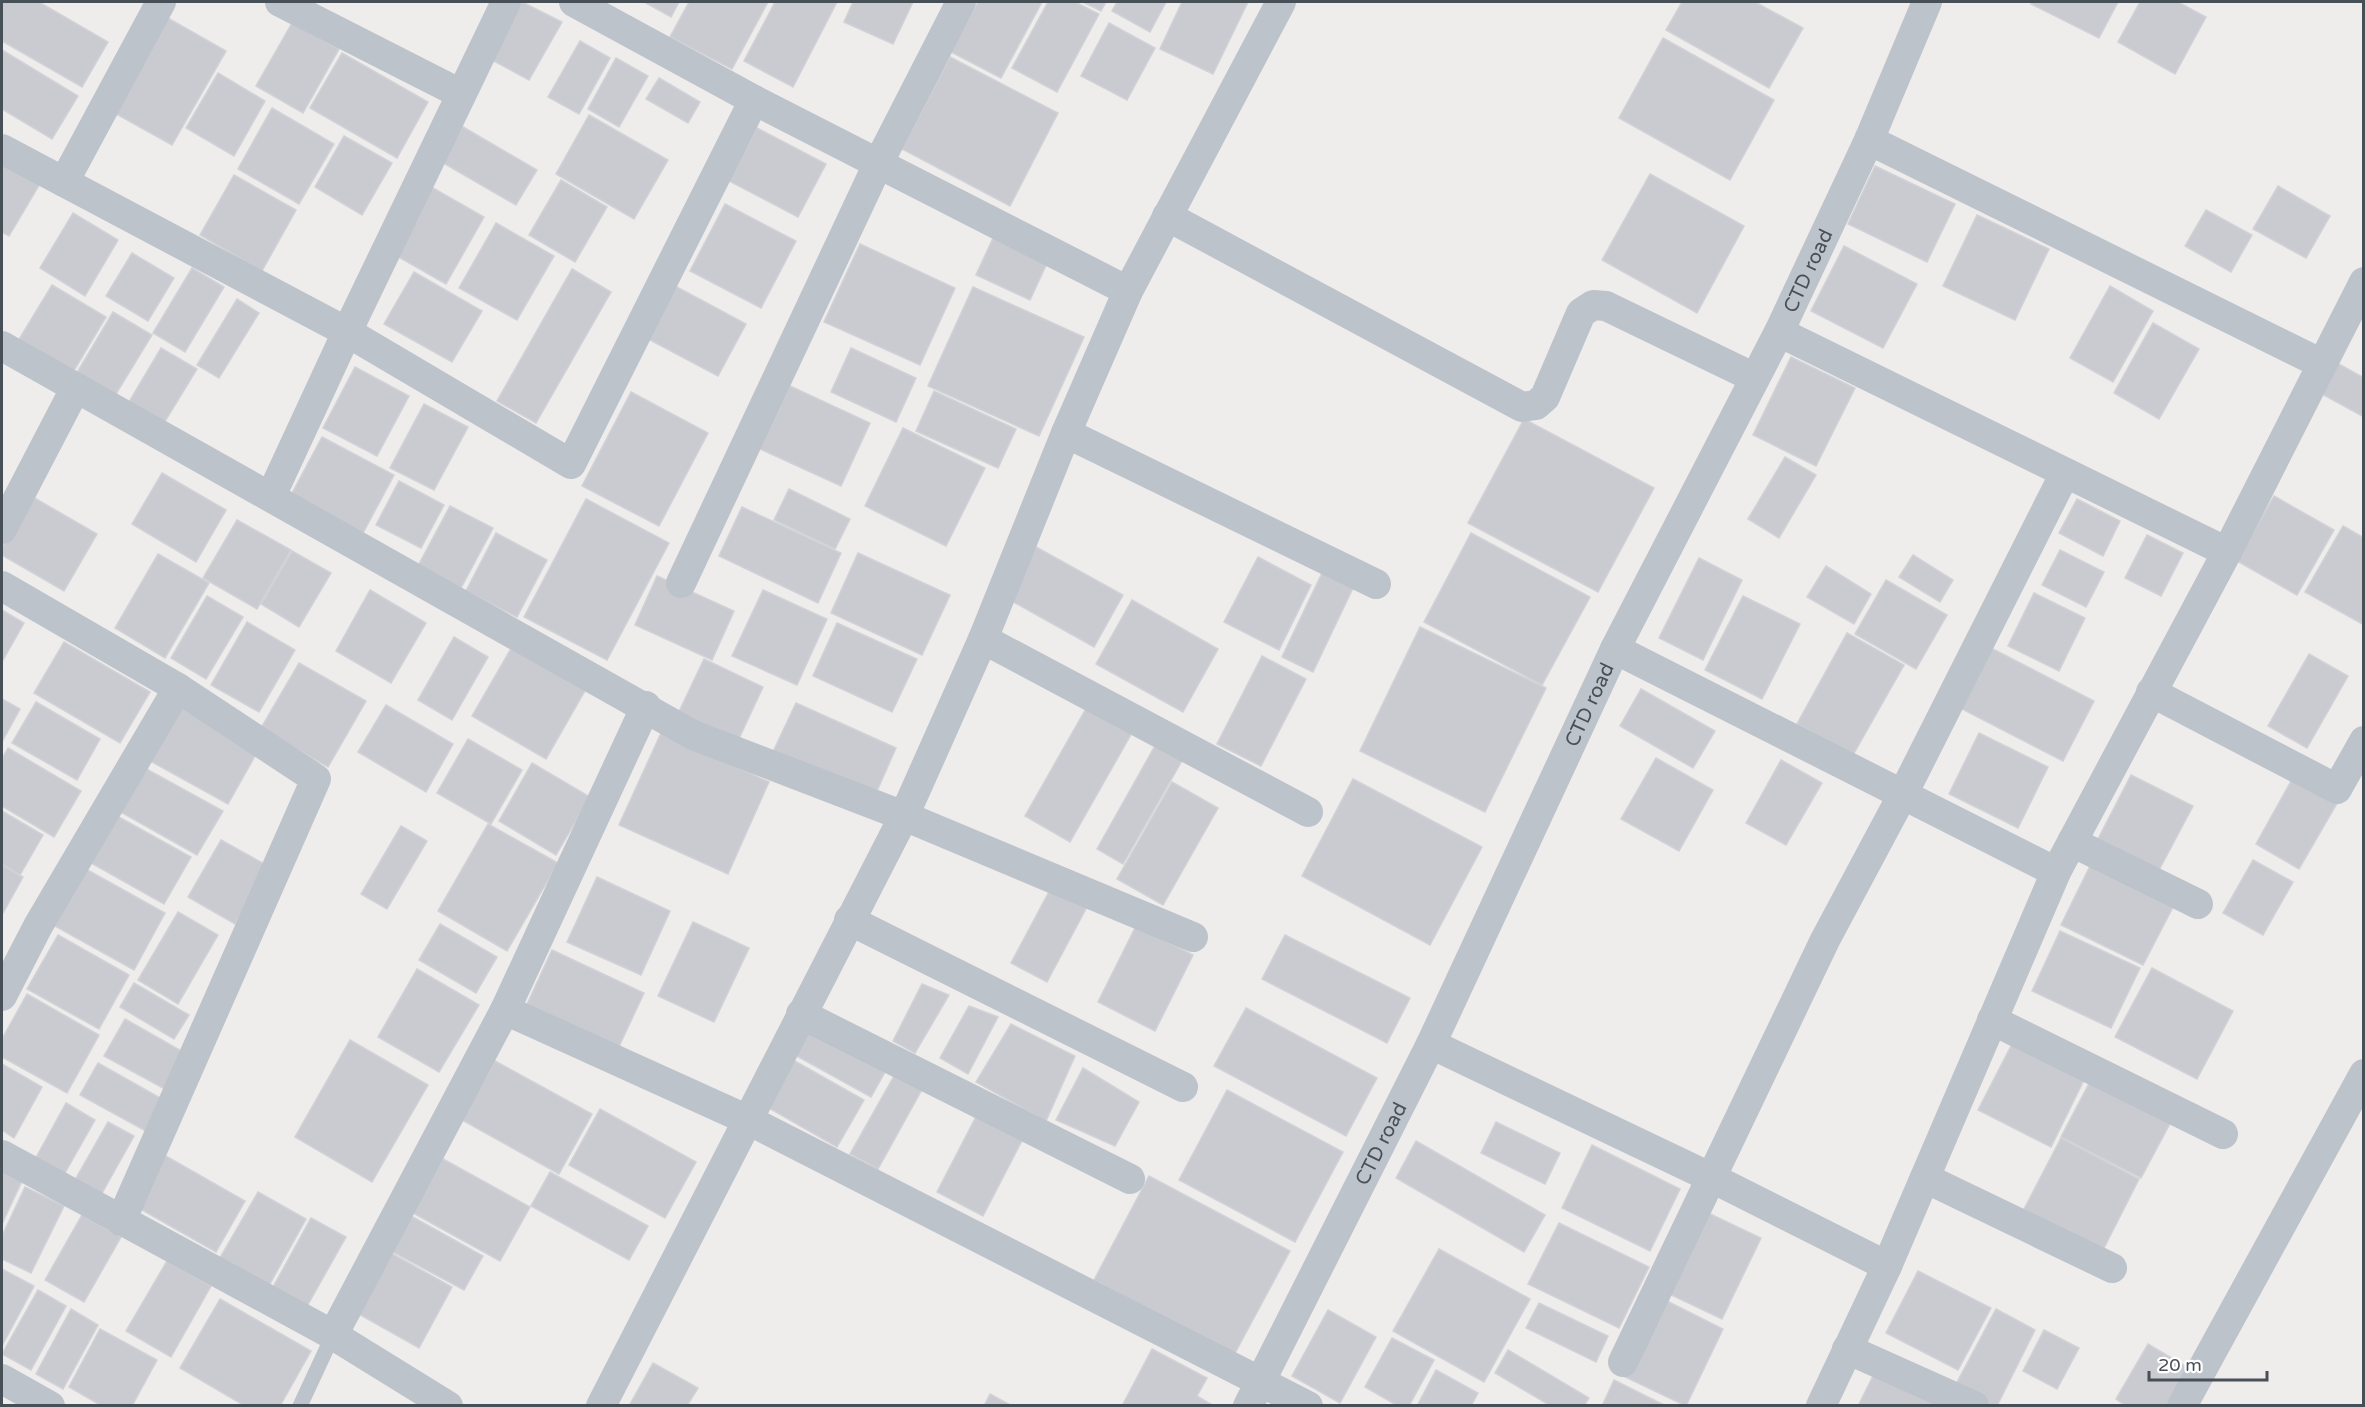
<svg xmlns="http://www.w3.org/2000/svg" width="2365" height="1407" viewBox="0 0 2365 1407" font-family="'Varela Round',sans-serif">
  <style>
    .building { fill: #cacbd0; stroke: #d1d2d7; stroke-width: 1.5 }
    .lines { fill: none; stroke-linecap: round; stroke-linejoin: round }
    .lane { stroke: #bcc3ca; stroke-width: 15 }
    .street { stroke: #bcc3ca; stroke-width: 30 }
    .labels { text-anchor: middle; stroke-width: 6; stroke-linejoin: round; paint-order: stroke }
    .street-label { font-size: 20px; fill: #474f57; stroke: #fff }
  </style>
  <rect width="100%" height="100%" fill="#efecec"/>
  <g class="building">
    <polygon points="2,2 39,2 108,42 82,87 2,41"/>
    <polygon points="522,2 562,22 529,80 490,59"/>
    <polygon points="647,2 679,2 671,17 646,3"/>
    <polygon points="689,2 768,2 732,69 670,37"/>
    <polygon points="775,2 837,2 793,87 744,61"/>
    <polygon points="853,2 913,2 893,44 844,22"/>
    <polygon points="978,2 1042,2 1001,78 951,52"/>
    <polygon points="1048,2 1075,2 1099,14 1057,92 1012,68"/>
    <polygon points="1083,2 1106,2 1101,11"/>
    <polygon points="1117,2 1166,2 1150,32 1112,11"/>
    <polygon points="1182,2 1248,2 1213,74 1160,49"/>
    <polygon points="1682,2 1755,2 1803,28 1769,88 1666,30"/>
    <polygon points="2033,2 2118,2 2099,38 2031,4"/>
    <polygon points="2140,2 2178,2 2206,17 2175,74 2118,42"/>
    <polygon points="159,13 226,51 172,145 109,110"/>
    <polygon points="292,23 339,49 303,113 256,86"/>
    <polygon points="1109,23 1155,48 1127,100 1081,76"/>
    <polygon points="1663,38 1774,100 1730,180 1619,118"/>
    <polygon points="580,41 610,58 579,114 548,97"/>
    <polygon points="2,50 78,96 52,139 2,109"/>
    <polygon points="342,53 428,102 397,158 310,108"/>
    <polygon points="950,57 1058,113 1010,206 902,149"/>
    <polygon points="616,58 648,76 619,127 588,109"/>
    <polygon points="218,73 265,101 234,156 186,128"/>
    <polygon points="659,78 700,102 688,123 646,99"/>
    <polygon points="272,108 334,144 299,204 238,169"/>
    <polygon points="589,115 668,160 634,219 556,174"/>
    <polygon points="458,124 537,170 516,205 438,160"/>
    <polygon points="757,128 826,164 798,217 729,181"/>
    <polygon points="344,136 392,163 362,215 315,187"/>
    <polygon points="2,159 41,182 9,236 2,232"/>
    <polygon points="1875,166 1955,204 1927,262 1848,224"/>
    <polygon points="1650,174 1744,226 1697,313 1602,260"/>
    <polygon points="234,175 296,210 262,271 200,235"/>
    <polygon points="561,180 607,207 575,262 529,235"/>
    <polygon points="426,184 484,217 446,284 388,251"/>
    <polygon points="2278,186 2330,216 2306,258 2253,229"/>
    <polygon points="725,204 796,241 761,308 690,271"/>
    <polygon points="2206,210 2252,235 2231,272 2185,246"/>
    <polygon points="73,213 118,240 85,296 40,268"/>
    <polygon points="1977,215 2049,249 2015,320 1943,286"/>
    <polygon points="496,223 554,256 517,320 459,288"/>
    <polygon points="994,236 1048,261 1030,300 976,275"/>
    <polygon points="860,244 955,288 920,365 824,322"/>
    <polygon points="1844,246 1917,284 1883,348 1811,311"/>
    <polygon points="132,253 174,278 148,321 106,296"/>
    <polygon points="192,268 224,287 185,352 153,333"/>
    <polygon points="572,269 611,292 536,423 497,401"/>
    <polygon points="414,272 482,311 452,362 384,324"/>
    <polygon points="52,285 106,317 72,374 18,341"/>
    <polygon points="675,286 746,324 718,376 648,339"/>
    <polygon points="2110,286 2153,311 2113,382 2070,358"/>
    <polygon points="973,287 1084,337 1039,436 928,386"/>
    <polygon points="237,299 259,313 219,378 197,365"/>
    <polygon points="113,312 152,335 113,399 75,376"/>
    <polygon points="2153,323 2199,349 2159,419 2114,393"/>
    <polygon points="161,348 197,369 161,428 126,407"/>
    <polygon points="851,348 916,378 896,422 831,392"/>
    <polygon points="1791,357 1855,388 1816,466 1753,435"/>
    <polygon points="2337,363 2364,378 2364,417 2320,393"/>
    <polygon points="355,367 409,396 377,456 323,428"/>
    <polygon points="790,386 870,423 841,486 760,449"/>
    <polygon points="934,391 1016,429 998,468 916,431"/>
    <polygon points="631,392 708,433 659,526 582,486"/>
    <polygon points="424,404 468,427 434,490 390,468"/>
    <polygon points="1524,419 1654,488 1598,592 1468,523"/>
    <polygon points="903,428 985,468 946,546 865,506"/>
    <polygon points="322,437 394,475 362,535 290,497"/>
    <polygon points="1785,457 1816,475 1779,538 1748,519"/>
    <polygon points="162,473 226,510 196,562 132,524"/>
    <polygon points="399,481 444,505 421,548 376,525"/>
    <polygon points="789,489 850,519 835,549 774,520"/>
    <polygon points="31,496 97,534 64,591 2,555 2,548"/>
    <polygon points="2274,496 2334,530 2297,595 2237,561"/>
    <polygon points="586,499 669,543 607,660 524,617"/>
    <polygon points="2077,499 2120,521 2103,556 2059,533"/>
    <polygon points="450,506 493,528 461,588 418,566"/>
    <polygon points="742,507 841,553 818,603 719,556"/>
    <polygon points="237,520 291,550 257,609 203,578"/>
    <polygon points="2343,526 2364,538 2364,625 2305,592"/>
    <polygon points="496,533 547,560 517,617 466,591"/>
    <polygon points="1471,533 1590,597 1542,685 1424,622"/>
    <polygon points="2147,535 2183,553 2161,596 2125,578"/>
    <polygon points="1036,547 1123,595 1094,647 1008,599"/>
    <polygon points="2060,550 2104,572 2086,607 2042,585"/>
    <polygon points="292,551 331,573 299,627 261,604"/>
    <polygon points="858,553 950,595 922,655 831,613"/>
    <polygon points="158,554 209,583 165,658 115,628"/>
    <polygon points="1913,555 1953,580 1940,602 1899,577"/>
    <polygon points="1258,557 1311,585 1279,650 1224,622"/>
    <polygon points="1699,558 1742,580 1703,660 1659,638"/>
    <polygon points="1826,566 1871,594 1854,624 1807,597"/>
    <polygon points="1322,573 1353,588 1313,672 1282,657"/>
    <polygon points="657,576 734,611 712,660 635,625"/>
    <polygon points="1886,580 1947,615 1916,669 1855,634"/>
    <polygon points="370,590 426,623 391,683 336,651"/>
    <polygon points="763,590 827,619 797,685 732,656"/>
    <polygon points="2034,593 2085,618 2059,671 2008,646"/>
    <polygon points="207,596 243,617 206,679 171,658"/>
    <polygon points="1743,596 1800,624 1762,699 1705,670"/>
    <polygon points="1132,600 1218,649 1183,712 1096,664"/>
    <polygon points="2,610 24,623 2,662"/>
    <polygon points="247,622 295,650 259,712 211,685"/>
    <polygon points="837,623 917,659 892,712 813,676"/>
    <polygon points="1420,627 1546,688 1485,812 1360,751"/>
    <polygon points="1847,633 1904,665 1853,755 1797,724"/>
    <polygon points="454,637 488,657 452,720 418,700"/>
    <polygon points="64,642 150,692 120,743 34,693"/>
    <polygon points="513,645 586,689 546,759 472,716"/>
    <polygon points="1989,647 2094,701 2063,761 1958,707"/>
    <polygon points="2309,654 2348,676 2307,748 2268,726"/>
    <polygon points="1262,656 1306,679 1261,766 1217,744"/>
    <polygon points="704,659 763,687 736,745 676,718"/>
    <polygon points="299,663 366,701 328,767 261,728"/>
    <polygon points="1641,689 1715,731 1693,768 1620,726"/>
    <polygon points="2,699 20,709 2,742"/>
    <polygon points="36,702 100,739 77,780 12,743"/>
    <polygon points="174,702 259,749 228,804 143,757"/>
    <polygon points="796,703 896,748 873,800 772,754"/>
    <polygon points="386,705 453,744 426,792 358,752"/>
    <polygon points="1088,705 1133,731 1070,842 1025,816"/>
    <polygon points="661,733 769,782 728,874 619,825"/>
    <polygon points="1979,733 2048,767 2018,828 1949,794"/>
    <polygon points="468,739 522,770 491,824 437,793"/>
    <polygon points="1156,744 1183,759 1123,864 1097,849"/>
    <polygon points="8,748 81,791 54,837 2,806 2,759"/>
    <polygon points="1656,758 1713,790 1679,851 1621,819"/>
    <polygon points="1781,760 1822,783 1786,845 1746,823"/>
    <polygon points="532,763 590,797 556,855 499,821"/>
    <polygon points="141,766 223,811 197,855 117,810"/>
    <polygon points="2295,774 2339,800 2299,869 2256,844"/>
    <polygon points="2131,775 2193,806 2158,872 2097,841"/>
    <polygon points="1353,779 1482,847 1430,945 1302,876"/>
    <polygon points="1172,782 1218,808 1163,905 1117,879"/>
    <polygon points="2,811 43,835 20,875 2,864"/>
    <polygon points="117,816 191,857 164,904 91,863"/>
    <polygon points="488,824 558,863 507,951 438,911"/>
    <polygon points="401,826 427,841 387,909 361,894"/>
    <polygon points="221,840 268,866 235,924 188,897"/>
    <polygon points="2253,860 2293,882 2263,935 2223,913"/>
    <polygon points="75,863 165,913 134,970 44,920"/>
    <polygon points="2,865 23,877 2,915"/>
    <polygon points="2090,866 2173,907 2143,965 2061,925"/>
    <polygon points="597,877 670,911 641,975 567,942"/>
    <polygon points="1052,886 1088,905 1047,982 1011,963"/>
    <polygon points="178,912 218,935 178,1004 138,980"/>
    <polygon points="693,922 749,948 714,1022 658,996"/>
    <polygon points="440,924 497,957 476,993 419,960"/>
    <polygon points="1136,926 1193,955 1155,1031 1098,1002"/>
    <polygon points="2060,931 2140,968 2111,1028 2032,991"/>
    <polygon points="58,935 129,975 99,1029 27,989"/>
    <polygon points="1285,935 1410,998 1387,1043 1262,979"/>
    <polygon points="552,950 644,993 616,1053 524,1011"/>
    <polygon points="2152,968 2233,1011 2197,1079 2115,1037"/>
    <polygon points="417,969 479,1005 439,1072 378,1037"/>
    <polygon points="134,983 189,1015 174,1039 120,1007"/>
    <polygon points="922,984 949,995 915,1053 893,1041"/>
    <polygon points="27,994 99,1035 67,1093 2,1057 2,1039"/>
    <polygon points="969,1006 998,1017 968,1074 940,1058"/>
    <polygon points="1246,1008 1377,1078 1346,1136 1214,1066"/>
    <polygon points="125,1019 192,1057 172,1093 104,1056"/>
    <polygon points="1011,1024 1075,1056 1046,1121 976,1082"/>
    <polygon points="806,1030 885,1072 871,1097 793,1054"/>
    <polygon points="350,1040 428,1085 372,1182 295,1137"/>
    <polygon points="2012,1044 2084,1080 2051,1147 1978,1110"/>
    <polygon points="793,1060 864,1100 837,1147 767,1107"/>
    <polygon points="495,1061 592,1114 559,1174 462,1120"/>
    <polygon points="98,1063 171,1104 153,1135 80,1095"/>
    <polygon points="2,1064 42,1087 14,1138 2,1130"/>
    <polygon points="1083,1068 1139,1102 1115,1146 1056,1120"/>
    <polygon points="898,1069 925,1084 878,1169 850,1154"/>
    <polygon points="2094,1074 2174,1116 2141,1178 2061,1137"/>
    <polygon points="1227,1090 1343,1152 1295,1242 1179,1180"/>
    <polygon points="66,1103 95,1120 61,1180 33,1163"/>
    <polygon points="600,1109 696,1162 665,1218 569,1165"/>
    <polygon points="980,1109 1026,1133 983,1216 937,1192"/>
    <polygon points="108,1122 134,1136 101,1195 75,1180"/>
    <polygon points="1496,1122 1560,1153 1545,1184 1481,1153"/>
    <polygon points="2061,1138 2139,1179 2102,1252 2023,1211"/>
    <polygon points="1416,1141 1545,1215 1524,1252 1396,1178"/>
    <polygon points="1592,1145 1680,1189 1650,1251 1562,1208"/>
    <polygon points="164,1155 245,1201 216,1252 135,1206"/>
    <polygon points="443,1159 530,1207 500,1261 413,1213"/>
    <polygon points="2,1171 22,1181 2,1224"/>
    <polygon points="550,1172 648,1226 629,1260 531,1206"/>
    <polygon points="1149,1176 1290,1251 1234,1355 1094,1280"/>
    <polygon points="25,1187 64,1206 31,1273 2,1259 2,1236"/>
    <polygon points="258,1192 306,1219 266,1291 217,1263"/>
    <polygon points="1706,1212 1761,1238 1722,1319 1667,1293"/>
    <polygon points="82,1215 121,1237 84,1302 45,1280"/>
    <polygon points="411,1216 483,1256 464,1290 391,1251"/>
    <polygon points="311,1218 346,1237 306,1308 272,1289"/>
    <polygon points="1559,1223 1649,1267 1619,1328 1528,1284"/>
    <polygon points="1439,1249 1530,1299 1484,1382 1393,1331"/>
    <polygon points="389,1252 452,1287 419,1348 355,1312"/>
    <polygon points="167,1261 211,1286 171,1357 126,1331"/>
    <polygon points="2,1269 34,1286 2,1346"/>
    <polygon points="1918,1271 1991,1308 1958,1370 1886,1333"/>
    <polygon points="38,1290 66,1306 31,1370 2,1354"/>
    <polygon points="1661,1298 1723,1329 1686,1406 1623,1376"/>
    <polygon points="220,1299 311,1351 280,1406 245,1406 180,1368"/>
    <polygon points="1539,1303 1608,1336 1596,1362 1526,1328"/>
    <polygon points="71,1309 98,1325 63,1389 36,1374"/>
    <polygon points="1996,1309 2035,1330 1997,1406 1988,1406 1954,1388"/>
    <polygon points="1328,1310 1376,1337 1340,1403 1292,1376"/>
    <polygon points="100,1329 157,1360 132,1406 102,1406 69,1387"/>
    <polygon points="2044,1330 2079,1348 2057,1389 2023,1371"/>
    <polygon points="1392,1338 1434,1360 1409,1406 1398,1406 1365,1387"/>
    <polygon points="2148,1344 2195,1372 2175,1406 2126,1406 2116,1399"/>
    <polygon points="1152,1349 1207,1378 1197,1396 1214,1406 1122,1406"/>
    <polygon points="1508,1350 1589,1398 1584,1406 1551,1406 1495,1373"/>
    <polygon points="653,1363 698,1388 687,1406 629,1406"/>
    <polygon points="1878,1366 1954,1406 1858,1406"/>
    <polygon points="1436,1370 1478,1393 1471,1406 1417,1406"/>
    <polygon points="1614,1380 1666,1406 1602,1406"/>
    <polygon points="990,1394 1012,1406 984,1406"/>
  </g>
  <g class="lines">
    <polyline class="lane" points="300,1406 333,1335"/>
    <g class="street">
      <polyline points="280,2 461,94"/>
      <polyline points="574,2 754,100 1128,291"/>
      <polyline points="1869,140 2322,364"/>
      <polyline points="2,149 64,182 161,2"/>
      <polyline points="64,182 347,332 571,464 754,100"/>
      <polyline points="1167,216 1522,407 1536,405 1545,397 1581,313 1593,305 1606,306 1755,378"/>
      <polyline points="1779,332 2227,552"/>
      <polyline points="2,346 693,735 904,816 1193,937"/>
      <polyline points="1066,433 1376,584"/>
      <polyline points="271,496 347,332 506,2"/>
      <polyline points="2,529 75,389"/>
      <polyline points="681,583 878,164 961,2"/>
      <polyline points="2,586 178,688 316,779 121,1221"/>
      <polyline points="983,639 1308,812"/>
      <polyline points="1615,649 2056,872"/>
      <polyline points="2151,692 2337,789 2364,741"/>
      <polyline points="2072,842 2198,904"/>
      <polyline points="849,920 1183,1087"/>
      <polyline points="2,996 38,926 178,688"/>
      <polyline points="505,1010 748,1120 1308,1406"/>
      <polyline points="801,1014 1130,1179"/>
      <polyline points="1992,1020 2223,1134"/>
      <polyline points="1431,1044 1712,1178 1887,1266"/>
      <polyline points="2,1155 333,1335 448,1406"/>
      <polyline points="1925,1178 2112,1268"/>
      <polyline points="333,1335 505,1010 646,706"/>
      <polyline points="1847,1349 1974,1406"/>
      <polyline points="1623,1362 1825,940 1903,794 2065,473"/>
      <polyline points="2,1379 50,1406"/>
      <polyline points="601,1406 904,816 983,639 1066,433 1128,291 1281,2"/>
      <path id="s1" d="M1248,1406L1431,1044L1615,649L1779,332L1869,140L1927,2"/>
      <polyline points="1821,1406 1887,1266 2056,872 2227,552 2364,282"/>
      <polyline points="2182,1406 2364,1074"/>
    </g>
  </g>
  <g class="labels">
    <g class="street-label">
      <text dy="7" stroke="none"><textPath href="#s1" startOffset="1266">CTD road</textPath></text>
      <text dy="7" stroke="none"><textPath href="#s1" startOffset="780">CTD road</textPath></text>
      <text dy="7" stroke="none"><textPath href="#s1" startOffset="294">CTD road</textPath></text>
    </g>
  </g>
  <rect width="2365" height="1407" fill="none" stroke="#474f57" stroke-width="6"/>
  <path d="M2149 1371v9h118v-9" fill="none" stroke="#474f57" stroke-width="3"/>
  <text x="2158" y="1371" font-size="18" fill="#474f57" stroke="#ffffff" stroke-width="4.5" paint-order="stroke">20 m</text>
</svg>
